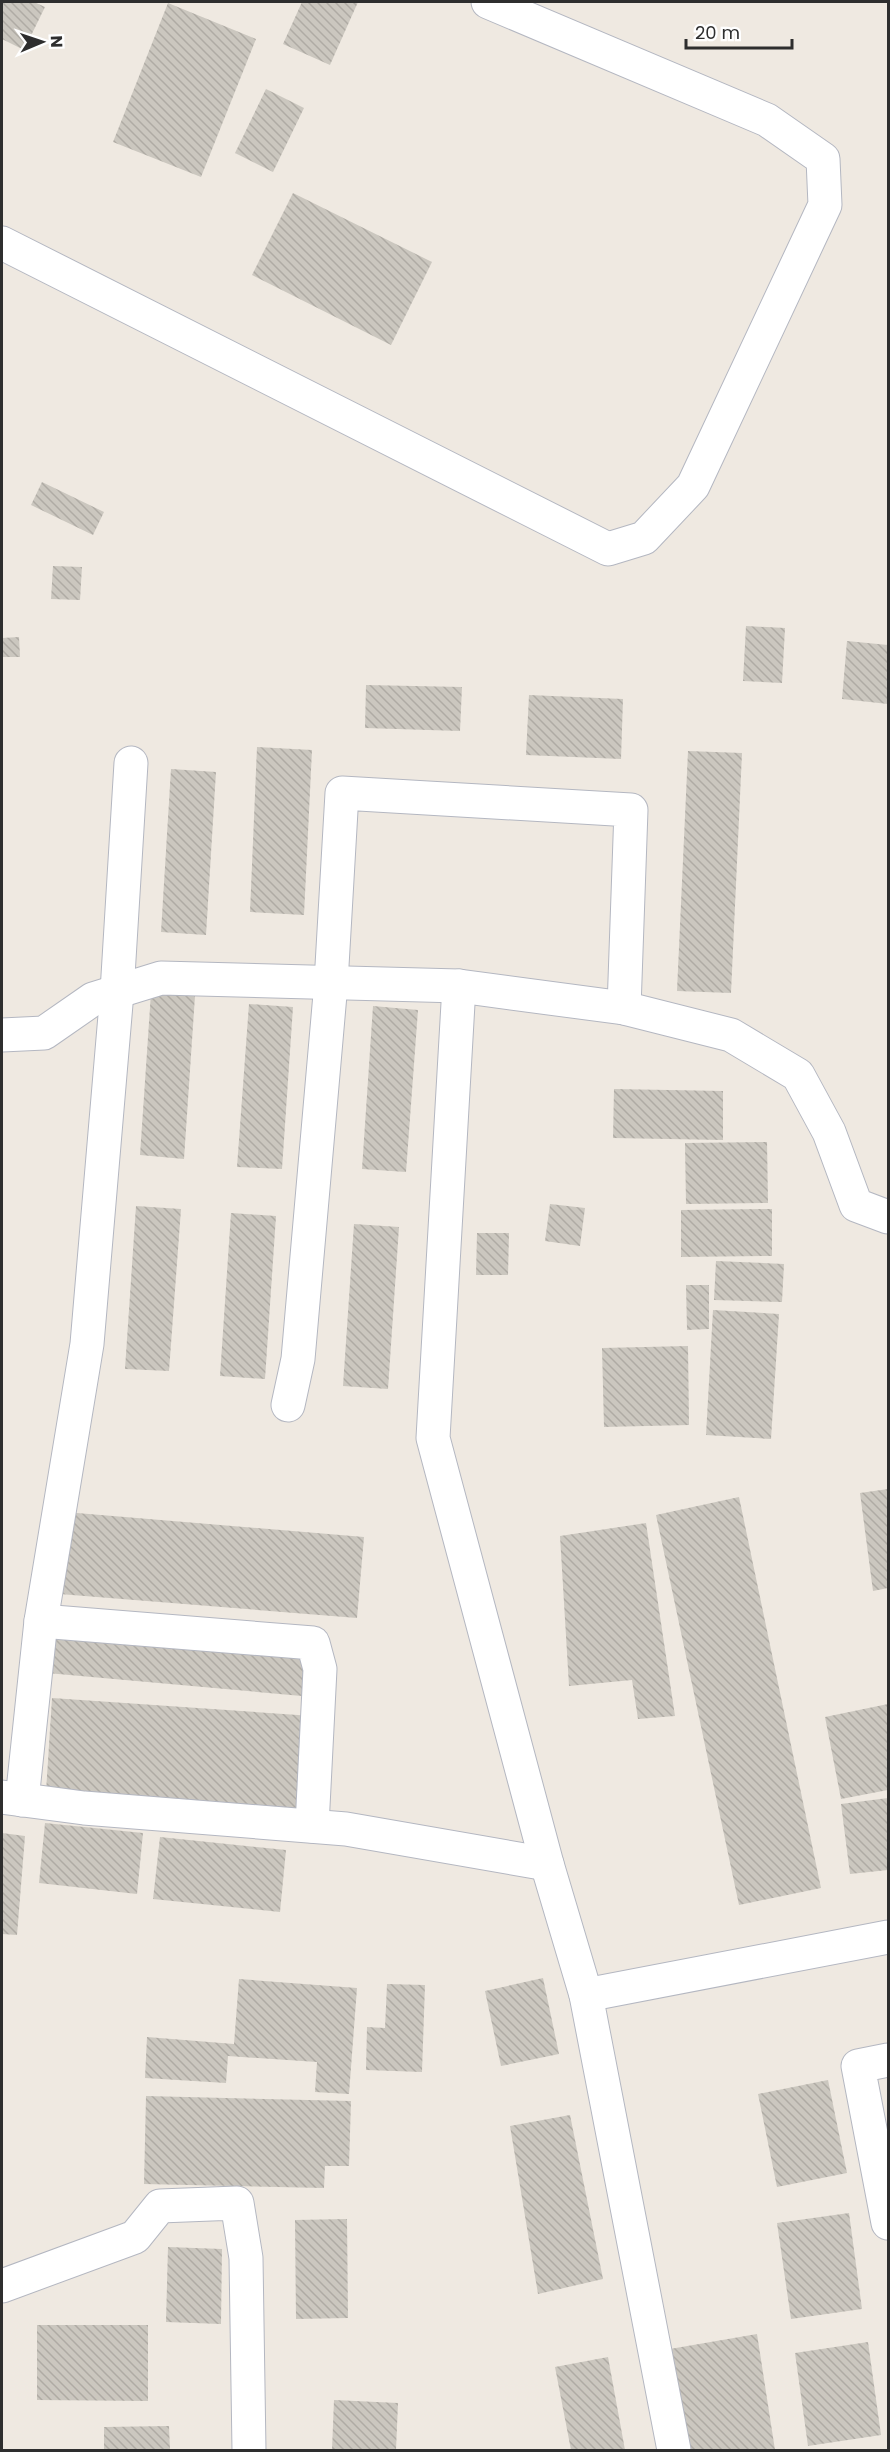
<svg xmlns="http://www.w3.org/2000/svg" width="890" height="2452" viewBox="0 0 890 2452" font-family="Poppins,sans-serif">
  <style>
    .building { fill: url(#building-back-hatch) }
    .lines { fill: none; stroke-linecap: round; stroke-linejoin: round }
    .minor-casing { stroke: #b4b7c1; stroke-width: 35 }
    .minor { stroke: #fff; stroke-width: 33 }
  </style>
  <defs>
    <pattern id="building-back-hatch" width="6" height="6" patternUnits="userSpaceOnUse" patternTransform="scale(1.5)"><rect width="6" height="6" fill="#cbc7bf"/><path d="M-1 5l2 2M0 0l6 6M5-1l2 2" fill="none" stroke="#afaba4"/></pattern>
  </defs>
  <rect width="100%" height="100%" fill="#efe9e1"/>
  <g class="building">
    <polygon points="2,2 34,2 45,7 24,50 2,39"/>
    <polygon points="302,2 358,2 330,65 283,44"/>
    <polygon points="168,3 256,39 201,177 113,142"/>
    <polygon points="266,89 304,108 273,172 235,153"/>
    <polygon points="293,193 432,262 391,345 252,275"/>
    <polygon points="42,482 104,512 93,535 31,505"/>
    <polygon points="53,566 82,567 80,600 51,599"/>
    <polygon points="746,626 785,628 782,683 743,681"/>
    <polygon points="19,637 20,657 2,657 2,638"/>
    <polygon points="847,641 888,645 888,704 842,699"/>
    <polygon points="366,685 462,687 460,731 365,728"/>
    <polygon points="529,695 623,699 621,759 526,755"/>
    <polygon points="257,747 312,750 304,915 250,912"/>
    <polygon points="688,751 742,753 731,993 677,991"/>
    <polygon points="171,769 216,772 206,935 161,932"/>
    <polygon points="151,993 195,996 184,1159 140,1155"/>
    <polygon points="249,1004 293,1007 282,1169 237,1167"/>
    <polygon points="373,1006 418,1010 406,1172 362,1169"/>
    <polygon points="614,1089 723,1091 723,1140 613,1138"/>
    <polygon points="767,1142 768,1203 686,1204 685,1143"/>
    <polygon points="550,1204 585,1208 580,1246 545,1241"/>
    <polygon points="136,1206 181,1209 169,1371 125,1369"/>
    <polygon points="772,1209 772,1256 681,1257 681,1210"/>
    <polygon points="231,1213 276,1216 265,1379 220,1376"/>
    <polygon points="354,1224 399,1227 388,1389 343,1386"/>
    <polygon points="477,1233 509,1233 508,1275 476,1275"/>
    <polygon points="716,1261 784,1264 782,1302 714,1300"/>
    <polygon points="686,1285 709,1285 709,1329 687,1330"/>
    <polygon points="713,1310 779,1314 771,1439 706,1435"/>
    <polygon points="688,1346 689,1425 604,1427 602,1348"/>
    <polygon points="888,1489 888,1588 873,1591 860,1493"/>
    <polygon points="739,1497 821,1888 739,1905 656,1515"/>
    <polygon points="53,1511 364,1537 357,1618 47,1593"/>
    <polygon points="646,1523 675,1716 638,1719 632,1680 569,1686 560,1536"/>
    <polygon points="53,1608 319,1632 313,1697 47,1673"/>
    <polygon points="52,1698 327,1717 320,1811 46,1792"/>
    <polygon points="888,1704 888,1790 841,1799 825,1717"/>
    <polygon points="888,1798 888,1870 850,1874 841,1804"/>
    <polygon points="45,1823 143,1833 137,1894 39,1883"/>
    <polygon points="2,1833 25,1836 17,1935 2,1934"/>
    <polygon points="160,1837 286,1850 280,1912 153,1899"/>
    <polygon points="543,1978 559,2054 501,2066 485,1991"/>
    <polygon points="239,1979 357,1988 349,2094 315,2092 317,2062 228,2056 226,2083 145,2078 147,2037 234,2044"/>
    <polygon points="387,1984 425,1985 422,2072 366,2070 367,2027 385,2028"/>
    <polygon points="828,2080 847,2173 777,2187 758,2094"/>
    <polygon points="146,2096 351,2101 349,2166 325,2166 324,2188 144,2184"/>
    <polygon points="570,2115 603,2279 538,2294 510,2126"/>
    <polygon points="849,2213 862,2309 791,2319 777,2223"/>
    <polygon points="347,2219 348,2318 296,2319 295,2220"/>
    <polygon points="168,2247 222,2249 221,2324 166,2322"/>
    <polygon points="37,2325 148,2325 148,2401 37,2400"/>
    <polygon points="757,2334 775,2450 686,2450 670,2349"/>
    <polygon points="868,2342 881,2435 808,2446 795,2353"/>
    <polygon points="608,2357 625,2450 571,2450 555,2367"/>
    <polygon points="334,2400 398,2403 396,2450 332,2450"/>
    <polygon points="169,2426 170,2450 104,2450 104,2427"/>
  </g>
  <g class="lines">
    <defs>
      <g id="minor">
        <polyline points="2,243 608,549 644,538 693,486 825,205 823,159 767,120 488,2"/>
        <polyline points="459,986 433,1438 547,1864 586,1995 674,2450"/>
        <polyline points="2,1035 44,1033 93,999 161,978 459,986 624,1008 731,1035 798,1075 829,1132 856,1205 888,1217"/>
        <polyline points="288,1405 298,1359 331,983 342,793 631,810 624,1008"/>
        <polyline points="41,1621 313,1643 320,1669 312,1826"/>
        <polyline points="2,1797 84,1808 346,1829 547,1864"/>
        <polyline points="22,1800 41,1621 87,1344 117,992 131,763"/>
        <polyline points="586,1995 888,1937"/>
        <polyline points="888,2060 858,2066 888,2223"/>
        <polyline points="2,2286 135,2237 160,2206 237,2203 246,2258 249,2450"/>
      </g>
    </defs>
    <use href="#minor" class="minor-casing"/>
    <use href="#minor" class="minor"/>
  </g>
  <rect width="890" height="2452" fill="none" stroke="#2e2e2e" stroke-width="6"/>
  <g transform="translate(42 42) rotate(88)" stroke="#ffffff" stroke-width="4.5" paint-order="stroke">
  <path d="M0-4.5L10 22L0 15L-10 22Z" fill="#2e2e2e"/>
  <text y="-9" font-size="16" font-weight="bold" text-anchor="middle" fill="#2e2e2e">N</text>
  </g>
  <path d="M686 39v9h106v-9" fill="none" stroke="#2e2e2e" stroke-width="3"/>
  <text x="695" y="39" font-size="18" fill="#2e2e2e" stroke="#ffffff" stroke-width="4.5" paint-order="stroke">20 m</text>
</svg>
